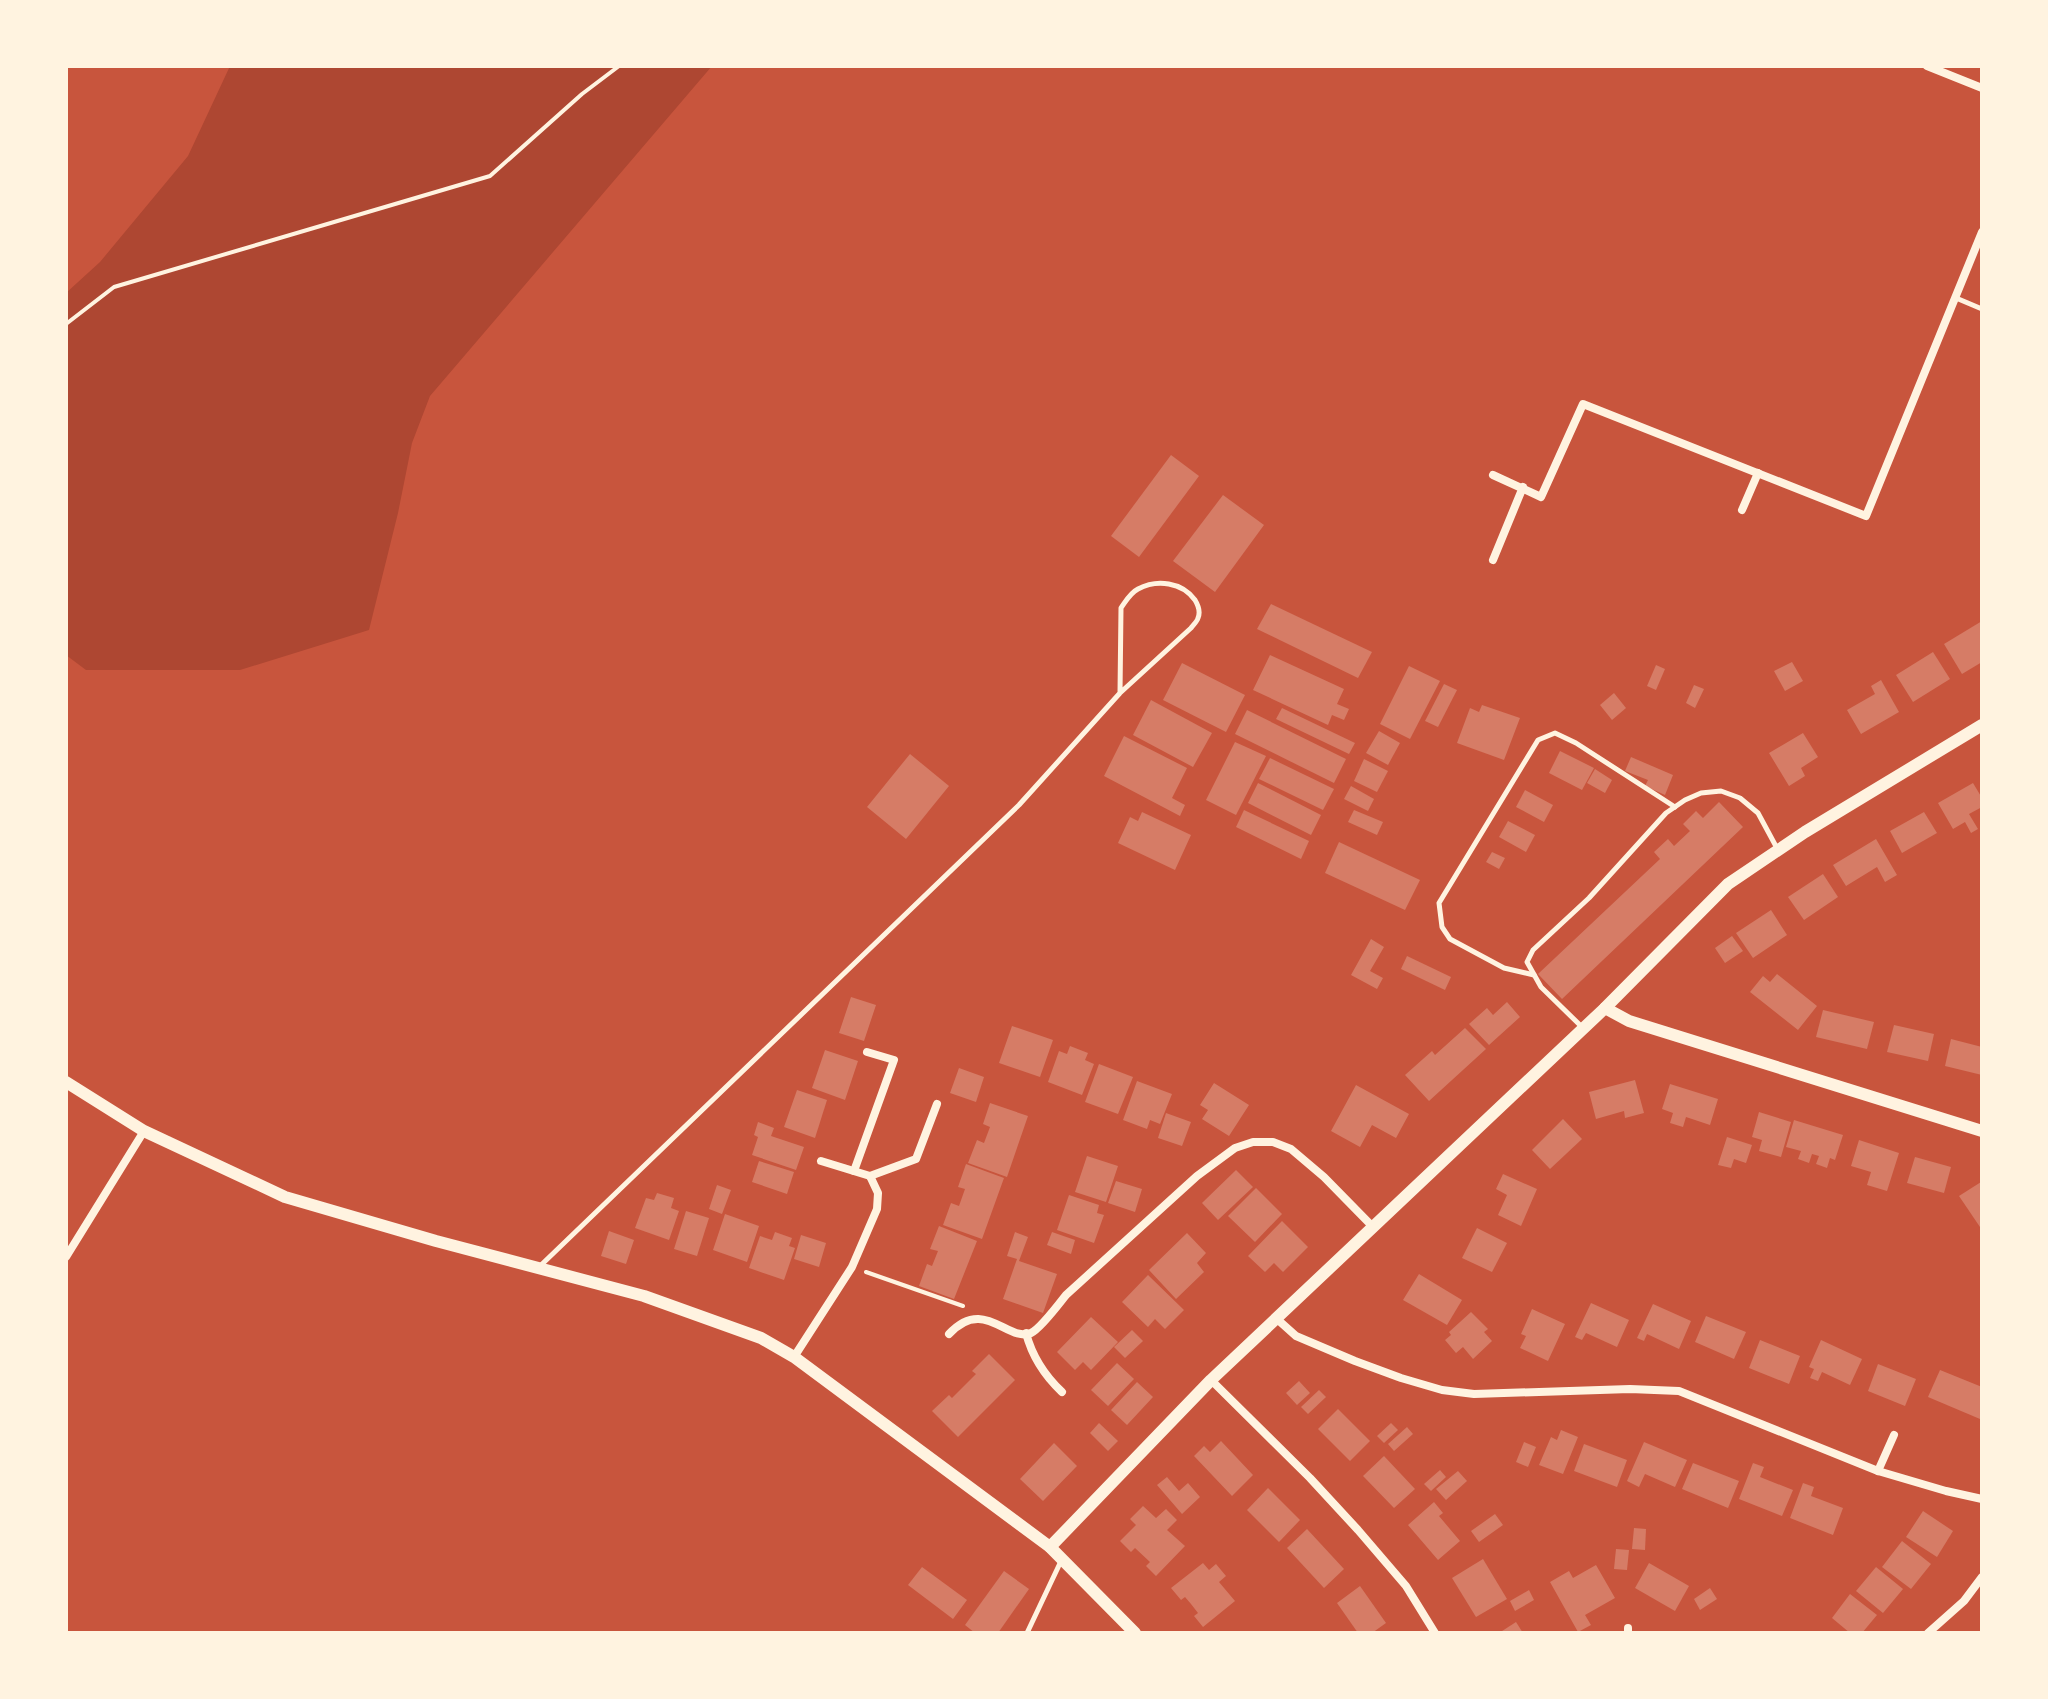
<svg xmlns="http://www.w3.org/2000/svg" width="2048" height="1699" viewBox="0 0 2048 1699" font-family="Arial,sans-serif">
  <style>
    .green { fill: #ae4732 }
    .building { fill: #d67c66 }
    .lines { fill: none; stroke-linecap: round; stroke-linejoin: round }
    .path { stroke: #fff3e0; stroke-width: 4 }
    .service { stroke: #fff3e0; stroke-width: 5 }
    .minor { stroke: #fff3e0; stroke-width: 8 }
    .tertiary { stroke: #fff3e0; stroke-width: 12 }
  </style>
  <rect width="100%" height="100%" fill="#c8553d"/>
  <polygon class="green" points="230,66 712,66 430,396 412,443 398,513 369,630 240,670 86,670 66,655 66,293 100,262 188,156"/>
  <g class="building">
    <polygon points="1171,455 1199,476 1139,557 1111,536"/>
    <polygon points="1223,495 1264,525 1215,592 1173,561"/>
    <polygon points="1271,604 1372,652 1358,678 1257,629"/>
    <polygon points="1982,621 1982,662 1962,674 1944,644"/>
    <polygon points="1933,652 1950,679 1913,702 1896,675"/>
    <polygon points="1270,655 1344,689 1337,704 1349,709 1344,720 1332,715 1328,725 1253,690"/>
    <polygon points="1792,662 1803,681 1785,691 1774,671"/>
    <polygon points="1182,663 1245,695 1226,732 1163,700"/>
    <polygon points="1656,665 1665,669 1656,690 1647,686"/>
    <polygon points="1409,666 1440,681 1410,739 1380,724"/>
    <polygon points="1881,680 1899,712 1861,734 1847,710 1875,694 1871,686"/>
    <polygon points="1444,684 1457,690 1438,727 1425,721"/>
    <polygon points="1694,685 1704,689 1695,708 1686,703"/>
    <polygon points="1614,693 1626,708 1612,720 1600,705"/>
    <polygon points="1151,700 1212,733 1193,767 1133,735"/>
    <polygon points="1482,705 1520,718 1504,760 1457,743 1470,708 1479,712"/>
    <polygon points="1282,708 1355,743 1349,754 1276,719"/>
    <polygon points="1247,710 1346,759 1334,783 1235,734"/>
    <polygon points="1379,731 1400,743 1388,765 1366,753"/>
    <polygon points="1803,733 1818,757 1801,768 1805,776 1789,786 1769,753"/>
    <polygon points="1124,736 1187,768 1172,798 1185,805 1180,816 1104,776"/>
    <polygon points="1235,742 1266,756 1236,815 1206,800"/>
    <polygon points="1560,751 1594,768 1582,790 1549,773"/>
    <polygon points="910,754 949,786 906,839 867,807"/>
    <polygon points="1631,757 1673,775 1665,795 1645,786 1648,780 1625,771"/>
    <polygon points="1270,758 1334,789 1323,810 1259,779"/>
    <polygon points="1364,759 1388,771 1377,792 1354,781"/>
    <polygon points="1595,769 1612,780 1605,793 1587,783"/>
    <polygon points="1258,783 1321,815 1311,835 1248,803"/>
    <polygon points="1973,783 1982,798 1982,807 1969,814 1978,829 1971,833 1965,822 1953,829 1938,803"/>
    <polygon points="1351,786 1374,799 1368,811 1344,799"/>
    <polygon points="1525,790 1553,805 1544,822 1516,807"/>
    <polygon points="1719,802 1743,827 1562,999 1538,974 1660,859 1654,852 1668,839 1674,846 1690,831 1683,824 1696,811 1703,818"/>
    <polygon points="1244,810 1309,841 1301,859 1236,827"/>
    <polygon points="1354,810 1383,822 1377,835 1348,822"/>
    <polygon points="1142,812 1191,835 1175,870 1118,843 1130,817 1138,821"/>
    <polygon points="1924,812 1937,833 1902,853 1890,831"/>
    <polygon points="1508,821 1535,835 1526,852 1499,837"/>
    <polygon points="1876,839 1897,875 1885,882 1877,867 1846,886 1833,865"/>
    <polygon points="1339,842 1420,880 1405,910 1325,873"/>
    <polygon points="1492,852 1505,858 1499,869 1486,862"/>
    <polygon points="1823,874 1838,897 1804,920 1788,897"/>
    <polygon points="1771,910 1787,935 1753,958 1736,933"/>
    <polygon points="1732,936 1743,951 1725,963 1715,948"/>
    <polygon points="1371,939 1384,947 1370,971 1383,978 1377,989 1351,975"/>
    <polygon points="1407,956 1451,977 1445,990 1401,969"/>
    <polygon points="1777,974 1817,1006 1798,1030 1750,992 1763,976 1770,982"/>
    <polygon points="851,997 876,1005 864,1041 839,1033"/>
    <polygon points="1507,1002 1520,1017 1489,1045 1469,1024 1487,1008 1493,1015"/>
    <polygon points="1823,1010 1874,1022 1867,1049 1816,1037"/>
    <polygon points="1894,1025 1934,1034 1928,1061 1887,1052"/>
    <polygon points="1012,1026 1053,1040 1040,1077 999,1063"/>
    <polygon points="1465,1028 1486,1049 1429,1101 1405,1075 1432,1051 1435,1055"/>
    <polygon points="1951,1039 1982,1047 1982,1075 1945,1066"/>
    <polygon points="1070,1046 1088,1053 1085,1060 1094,1064 1082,1095 1048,1082 1059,1051 1067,1054"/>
    <polygon points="825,1050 858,1061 845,1100 812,1088"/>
    <polygon points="1099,1064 1133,1077 1118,1114 1085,1102"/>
    <polygon points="959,1068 984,1077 976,1102 950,1093"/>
    <polygon points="1635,1080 1644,1113 1625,1118 1624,1111 1596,1119 1589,1092"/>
    <polygon points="1137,1081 1172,1094 1160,1124 1150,1120 1147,1129 1123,1120"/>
    <polygon points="1214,1083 1249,1105 1229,1136 1202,1119 1208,1110 1200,1105"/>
    <polygon points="1670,1084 1718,1099 1710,1125 1686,1117 1683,1127 1670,1123 1673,1113 1662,1109"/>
    <polygon points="1356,1085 1409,1114 1396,1138 1372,1125 1360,1147 1331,1131"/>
    <polygon points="797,1090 827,1100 815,1138 784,1127"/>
    <polygon points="990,1103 1028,1116 1007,1177 968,1163 977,1140 984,1143 990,1127 983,1124"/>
    <polygon points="1759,1112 1791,1122 1781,1157 1759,1151 1762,1140 1752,1137"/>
    <polygon points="1166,1113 1191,1122 1182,1146 1158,1138"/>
    <polygon points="1563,1119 1582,1139 1550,1169 1532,1150"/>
    <polygon points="1794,1120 1843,1135 1835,1160 1830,1158 1827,1168 1816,1164 1819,1156 1812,1154 1809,1163 1798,1159 1801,1151 1786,1147"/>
    <polygon points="758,1122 774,1128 771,1136 804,1147 796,1170 752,1155 758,1137 754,1135"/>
    <polygon points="1727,1137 1752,1145 1746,1163 1734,1159 1731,1168 1718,1165"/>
    <polygon points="1859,1140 1899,1153 1887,1191 1867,1185 1871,1172 1851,1166"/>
    <polygon points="1087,1156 1118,1166 1106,1202 1075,1192"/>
    <polygon points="1915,1157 1951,1167 1944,1193 1907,1183"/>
    <polygon points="759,1161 794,1172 787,1194 752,1182"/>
    <polygon points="966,1164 1004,1178 982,1239 943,1225 951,1203 959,1206 965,1189 958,1187"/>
    <polygon points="1236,1170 1253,1187 1218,1220 1202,1203"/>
    <polygon points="1503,1174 1537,1189 1521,1226 1498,1215 1507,1195 1496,1189"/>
    <polygon points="1116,1181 1142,1189 1135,1212 1108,1203"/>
    <polygon points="1981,1182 1982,1183 1982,1230 1959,1196"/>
    <polygon points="717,1185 731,1190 722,1214 709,1209"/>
    <polygon points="1256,1188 1282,1214 1255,1242 1228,1216"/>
    <polygon points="657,1193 674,1198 671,1208 679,1211 669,1240 635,1228 646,1198 654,1200"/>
    <polygon points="1069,1195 1099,1205 1097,1213 1104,1215 1094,1243 1057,1230"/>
    <polygon points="686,1211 709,1218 697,1256 674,1249"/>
    <polygon points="725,1214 759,1226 747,1262 713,1250"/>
    <polygon points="1282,1221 1308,1247 1283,1272 1274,1263 1265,1272 1248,1256"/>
    <polygon points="939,1226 977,1241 954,1299 919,1286 927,1264 932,1266 938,1251 930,1249"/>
    <polygon points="1477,1228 1507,1243 1492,1272 1462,1258"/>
    <polygon points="609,1231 634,1240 626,1264 601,1256"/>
    <polygon points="775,1232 792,1238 789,1246 795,1248 784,1280 749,1268 760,1236 772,1240"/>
    <polygon points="1015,1232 1028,1237 1019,1261 1057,1274 1043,1313 1003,1299 1017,1259 1007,1256"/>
    <polygon points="1052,1232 1075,1240 1071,1254 1047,1245"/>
    <polygon points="1187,1233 1206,1253 1197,1263 1204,1272 1176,1299 1149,1270"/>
    <polygon points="801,1235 826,1243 819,1267 794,1259"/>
    <polygon points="1419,1274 1462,1300 1447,1325 1403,1300"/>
    <polygon points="1148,1275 1184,1310 1165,1329 1155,1319 1148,1327 1122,1302"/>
    <polygon points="1591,1303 1629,1320 1617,1347 1586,1333 1582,1340 1575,1337"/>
    <polygon points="1653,1304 1691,1321 1679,1349 1647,1334 1644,1341 1637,1338"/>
    <polygon points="1532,1309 1565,1324 1548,1361 1520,1348 1526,1336 1521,1334"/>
    <polygon points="1471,1312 1488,1329 1484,1332 1492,1341 1473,1359 1463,1347 1456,1353 1445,1340 1451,1335 1449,1332"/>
    <polygon points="1706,1316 1746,1332 1734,1359 1695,1342"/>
    <polygon points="1091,1317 1118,1342 1091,1370 1083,1362 1075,1370 1057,1352"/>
    <polygon points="1132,1330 1143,1341 1125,1358 1114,1347"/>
    <polygon points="1760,1340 1800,1356 1789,1384 1749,1368"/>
    <polygon points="1821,1340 1862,1359 1850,1385 1822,1372 1818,1381 1810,1378 1814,1369 1809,1367"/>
    <polygon points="989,1354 1015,1380 958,1437 932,1411 949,1395 952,1398 976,1374 972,1371"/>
    <polygon points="1117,1363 1134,1379 1108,1406 1091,1390"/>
    <polygon points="1878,1364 1916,1379 1905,1406 1868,1391"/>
    <polygon points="1940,1370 1982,1387 1982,1414 1980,1419 1928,1397"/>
    <polygon points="1299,1381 1310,1393 1297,1405 1286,1393"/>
    <polygon points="1137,1382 1153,1397 1127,1425 1111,1410"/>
    <polygon points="1319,1390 1326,1397 1308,1414 1301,1407"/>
    <polygon points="1338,1409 1370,1441 1350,1461 1318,1429"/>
    <polygon points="1099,1423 1118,1441 1108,1451 1090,1433"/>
    <polygon points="1391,1423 1398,1430 1384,1443 1377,1436"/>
    <polygon points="1407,1427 1413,1434 1394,1451 1388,1444"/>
    <polygon points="1561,1430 1578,1437 1563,1474 1539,1465 1551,1437 1557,1440"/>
    <polygon points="1221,1441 1253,1475 1232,1496 1194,1456 1204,1446 1210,1452"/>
    <polygon points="1524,1442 1536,1447 1528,1467 1516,1462"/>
    <polygon points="1644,1442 1687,1460 1675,1487 1645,1474 1639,1487 1627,1481"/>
    <polygon points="1054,1443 1077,1466 1043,1501 1020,1479"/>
    <polygon points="1584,1444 1627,1460 1617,1487 1574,1471"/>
    <polygon points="1384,1456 1415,1489 1394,1508 1363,1476"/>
    <polygon points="1693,1463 1739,1481 1728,1508 1682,1489"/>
    <polygon points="1753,1463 1764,1467 1760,1477 1793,1490 1782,1516 1739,1499"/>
    <polygon points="1440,1470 1446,1477 1431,1491 1424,1484"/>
    <polygon points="1458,1471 1467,1481 1446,1500 1436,1489"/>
    <polygon points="1167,1477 1179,1491 1188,1483 1200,1497 1182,1514 1157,1485"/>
    <polygon points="1803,1483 1814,1487 1811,1496 1843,1508 1833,1535 1790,1518"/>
    <polygon points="1268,1488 1300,1520 1279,1542 1247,1510"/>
    <polygon points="1434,1502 1443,1513 1439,1516 1460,1541 1438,1560 1408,1525"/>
    <polygon points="1143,1506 1156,1518 1166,1509 1177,1520 1167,1530 1185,1546 1156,1576 1146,1566 1150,1562 1135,1548 1131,1552 1120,1541 1136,1525 1130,1519"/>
    <polygon points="1923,1511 1953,1531 1937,1557 1906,1537"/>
    <polygon points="1495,1514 1503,1525 1479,1542 1471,1531"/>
    <polygon points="1634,1528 1646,1529 1645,1550 1632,1549"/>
    <polygon points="1307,1529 1344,1569 1324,1588 1287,1548"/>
    <polygon points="1902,1541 1931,1564 1911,1589 1882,1567"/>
    <polygon points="1616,1549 1629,1550 1627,1570 1614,1569"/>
    <polygon points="1483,1559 1507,1599 1476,1617 1452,1578"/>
    <polygon points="1203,1563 1209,1570 1216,1564 1226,1576 1219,1582 1235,1601 1203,1627 1194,1616 1198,1613 1191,1604 1185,1597 1181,1600 1171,1588"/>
    <polygon points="1649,1563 1689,1586 1675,1611 1635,1588"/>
    <polygon points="1596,1565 1615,1598 1585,1615 1591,1625 1578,1632 1550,1582 1569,1571 1573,1578"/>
    <polygon points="922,1567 967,1600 953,1619 908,1585"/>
    <polygon points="1876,1567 1903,1589 1883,1613 1856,1591"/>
    <polygon points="1004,1571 1029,1589 998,1633 975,1633 965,1625"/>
    <polygon points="1360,1586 1386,1623 1372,1633 1358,1633 1337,1603"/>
    <polygon points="1710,1588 1717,1599 1700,1610 1694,1599"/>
    <polygon points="1529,1590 1534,1600 1515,1611 1510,1601"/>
    <polygon points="1850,1594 1877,1615 1862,1633 1850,1633 1832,1618"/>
    <polygon points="1516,1622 1523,1633 1499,1633"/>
  </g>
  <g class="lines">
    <g class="path">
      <polyline points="66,324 114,287 490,176 582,94 619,66"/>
      <polyline points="866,1272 963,1306"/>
    </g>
    <g class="service">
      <polyline points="1956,298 1982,309"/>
      <polyline points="1534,975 1504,968 1450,939 1442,927 1439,903 1538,740 1555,733 1576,743 1675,807"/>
      <polyline points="1583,1028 1541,987 1527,962 1533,950 1589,898 1666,813 1685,800 1701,793 1721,791 1740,798 1758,813 1778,850"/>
      <path d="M538,1268L1019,805L1120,693L1191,628C1193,625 1197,622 1198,618C1201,611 1198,605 1195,600C1182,582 1157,579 1138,589C1130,593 1126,601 1121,608L1120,693"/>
      <polyline points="1027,1633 1062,1559"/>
    </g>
    <g class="minor">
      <polyline points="1927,66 1982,88"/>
      <polyline points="1493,475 1541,497 1583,404 1866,516 1982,232"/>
      <polyline points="1742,510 1758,473"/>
      <polyline points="1493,560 1523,487"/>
      <polyline points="854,1171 894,1060 867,1052"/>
      <polyline points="870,1176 916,1159 937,1104"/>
      <polyline points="66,1257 144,1131"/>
      <polyline points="1277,1319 1296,1336 1355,1361 1401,1378 1442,1390 1474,1394 1630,1389 1679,1391 1878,1471 1946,1491 1982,1499"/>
      <path d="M1026,1333C1032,1356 1045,1376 1062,1392"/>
      <path d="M949,1334C984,1296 1008,1343 1031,1333C1040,1329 1059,1304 1066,1295L1197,1176L1235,1148L1253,1142H1273L1291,1149L1324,1177L1374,1228"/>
      <polyline points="794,1357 852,1267 877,1209 878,1193 870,1176 821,1161"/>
      <polyline points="1211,1380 1310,1478 1358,1530 1406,1586 1435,1633"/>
      <polyline points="1878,1471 1894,1435"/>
      <polyline points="1628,1628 1628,1633"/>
      <polyline points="1928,1633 1964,1601 1982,1577"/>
    </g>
    <g class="tertiary">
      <polyline points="1605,1008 1629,1021 1982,1131"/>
      <polyline points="66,1082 144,1131 285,1197 436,1241 644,1296 761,1338 794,1357 1050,1547 1135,1633"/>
      <polyline points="1050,1547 1211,1380 1605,1008 1728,884 1805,832 1982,725"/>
    </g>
  </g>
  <rect width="2048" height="1699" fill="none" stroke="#fff3e0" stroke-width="136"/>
</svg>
